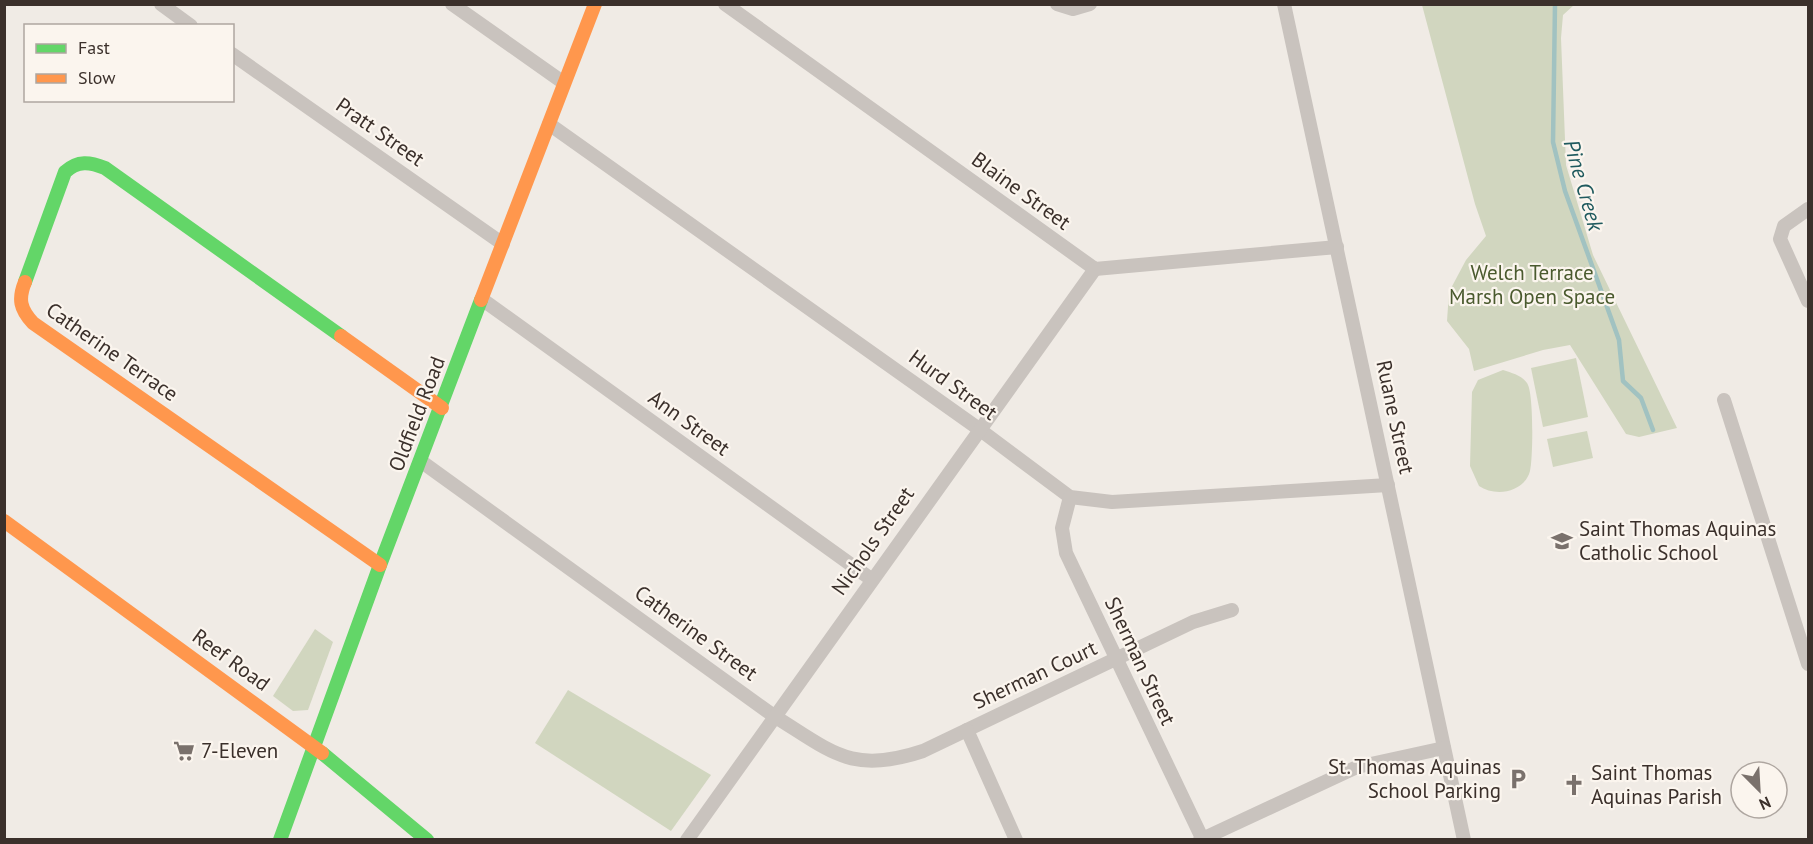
<svg xmlns="http://www.w3.org/2000/svg" width="1813" height="844" viewBox="0 0 1813 844" font-family="'PT Sans',sans-serif">
  <style>
    .green { fill: #d1d6bf }
    .lines { fill: none; stroke-linecap: round; stroke-linejoin: round }
    .stream { stroke: #a1c2c1; stroke-width: 4.5 }
    .street { stroke: #c9c3be; stroke-width: 14 }
    .fast { stroke: #63d668; stroke-width: 14 }
    .slow { stroke: #ff974d; stroke-width: 14 }
    .labels { text-anchor: middle; stroke-width: 4.5; stroke-linejoin: round; paint-order: stroke }
    .street-label { font-size: 21px; fill: #3b302b; stroke: #fbf5ee }
    .park-label { font-size: 21px; fill: #4a5a2e; stroke: #fbf5ee }
    .poi-label { font-size: 21px; fill: #3b302b; stroke: #fbf5ee; text-anchor: start }
    .water-label { font-size: 22px; font-style: italic; fill: #1f5a5e; stroke: #fbf5ee }
  </style>
  <rect width="100%" height="100%" fill="#f0ebe5"/>
  <g class="green">
    <polygon points="1422,5 1574,5 1563,15 1561,38 1566,165 1593,255 1677,428 1639,437 1626,434 1570,345 1543,350 1474,371 1469,349 1447,321 1449,292 1466,260 1486,236 1475,204"/>
    <polygon points="1576,358 1588,417 1543,427 1531,368"/>
    <path d="M1503,370C1512,373 1521,375 1527,383C1534,392 1533,459 1530,471C1524,493 1495,497 1479,486L1470,466L1472,392L1478,380Z"/>
    <polygon points="1587,431 1593,458 1553,467 1547,439"/>
    <polygon points="315,629 333,642 308,710 293,711 273,696"/>
    <polygon points="568,690 711,775 671,831 535,743"/>
  </g>
  <g class="lines">
    <polyline class="stream" points="1555,4 1553,142 1565,191 1619,340 1623,381 1641,398 1653,430"/>
    <g class="street">
      <polyline points="161,4 191,26"/>
      <polyline points="452,4 564,83"/>
      <polyline points="725,4 1095,269 1337,247"/>
      <polyline points="1057,4 1073,9 1090,4"/>
      <polyline points="1284,4 1464,840"/>
      <polyline points="232,54 503,244"/>
      <polyline points="549,124 979,429 1070,497 1112,502 1388,485"/>
      <polyline points="1808,209 1784,226 1780,239 1808,301"/>
      <polyline points="483,300 871,579"/>
      <polyline points="1724,400 1808,664"/>
      <path d="M422,462L774,716C832,752 852,775 923,751L1193,622L1232,610"/>
      <polyline points="1070,497 1062,528 1066,553 1202,838"/>
      <polyline points="967,730 1016,840"/>
      <polyline points="687,840 1095,269"/>
      <polyline points="1200,840 1357,767 1444,748"/>
    </g>
    <g class="fast">
      <path d="M25,282L65,172C78,160 90,162 105,168L341,336"/>
      <polyline points="322,753 427,840"/>
      <polyline points="280,840 380,565 481,300"/>
    </g>
    <g class="slow">
      <path d="M25,282C18,299 20,309 33,323L380,565"/>
      <polyline points="481,300 595,4"/>
      <polyline points="341,336 442,408"/>
      <polyline points="4,521 322,753"/>
    </g>
  </g>
  <defs>
    <symbol id="school-bare" viewBox="-9 -9 18 18"><path d="M0-5L7-2L0 1L-7-2ZM-4 1L0 2.5L4 1V4Q0 6-4 4Z" fill="#7a716c" stroke="#fbf5ee" stroke-width="2.5" paint-order="stroke"/></symbol>
    <symbol id="supermarket-bare" viewBox="-9 -9 18 18"><path d="M-6-5.5h2.5l.6 2H6L4.5 2H-2.5L-4.4-4H-6ZM-1.5 3.2a1.3 1.3 0 1 0 .1 0ZM3 3.2a1.3 1.3 0 1 0 .1 0Z" fill="#7a716c" stroke="#fbf5ee" stroke-width="2.5" paint-order="stroke"/></symbol>
    <symbol id="parking-bare" viewBox="-9 -9 18 18"><path d="M-3.5-5.5H1a3.5 3.5 0 0 1 0 7H-1V5.5H-3.5ZM-1-3.4V-.6H.8a1.4 1.4 0 0 0 0-2.8Z" fill="#7a716c" stroke="#fbf5ee" stroke-width="2.5" paint-order="stroke"/></symbol>
    <symbol id="church-bare" viewBox="-9 -9 18 18"><path d="M-1.2-6h2.4v3.5h3.3v2.4h-3.3V6h-2.4V-.1h-3.3v-2.4h3.3Z" fill="#7a716c" stroke="#fbf5ee" stroke-width="2.5" paint-order="stroke"/></symbol>
  </defs>
  <g fill-rule="evenodd">
    <use href="#school-bare" x="1547" y="526" width="30" height="30"/>
    <use href="#supermarket-bare" x="169" y="736" width="30" height="30"/>
    <use href="#parking-bare" x="1503" y="764" width="30" height="30"/>
    <use href="#church-bare" x="1559" y="770" width="30" height="30"/>
  </g>
  <g class="labels">
    <g class="street-label">
      <text transform="translate(380 132) rotate(35)" y="7">Pratt Street</text>
      <text transform="translate(1021 191) rotate(36)" y="7">Blaine Street</text>
      <text transform="translate(112 352) rotate(35)" y="7">Catherine Terrace</text>
      <text transform="translate(953 385) rotate(36)" y="7">Hurd Street</text>
      <text transform="translate(417 414) rotate(-69)" y="7">Oldfield Road</text>
      <text transform="translate(1395 417) rotate(78)" y="7">Ruane Street</text>
      <text transform="translate(689 423) rotate(36)" y="7">Ann Street</text>
      <text transform="translate(873 541) rotate(-55)" y="7">Nichols Street</text>
      <text transform="translate(696 633) rotate(36)" y="7">Catherine Street</text>
      <text transform="translate(231 660) rotate(36)" y="7">Reef Road</text>
      <text transform="translate(1140 661) rotate(65)" y="7">Sherman Street</text>
      <text transform="translate(1035 675) rotate(-25)" y="7">Sherman Court</text>
    </g>
    <g class="park-label">
      <text x="1532" y="280">Welch Terrace<tspan x="1532" dy="24">Marsh Open Space</tspan></text>
    </g>
    <g class="poi-label">
      <text x="1579" y="536">Saint Thomas Aquinas<tspan x="1579" dy="24">Catholic School</tspan></text>
      <text x="201" y="758">7-Eleven</text>
      <text x="1501" y="774" text-anchor="end">St. Thomas Aquinas<tspan x="1501" dy="24">School Parking</tspan></text>
      <text x="1591" y="780">Saint Thomas<tspan x="1591" dy="24">Aquinas Parish</tspan></text>
    </g>
    <g class="water-label">
      <text transform="translate(1584 185) rotate(74)" y="8">Pine Creek</text>
    </g>
  </g>
  <rect width="1813" height="844" fill="none" stroke="#3b302b" stroke-width="12"/>
  <rect x="24" y="24" width="210" height="78" fill="#fbf5ee" stroke="#aea6a0" stroke-width="1.5"/>
  <rect x="36" y="44" width="30" height="9" fill="#63d668" stroke="#aea6a0" stroke-width="1.5"/>
  <text x="78" y="54" font-size="18" fill="#3b302b">Fast</text>
  <rect x="36" y="74" width="30" height="9" fill="#ff974d" stroke="#aea6a0" stroke-width="1.5"/>
  <text x="78" y="84" font-size="18" fill="#3b302b">Slow</text>
  <g transform="translate(1759 790) rotate(156)"><circle r="28" fill="#fbf5ee" stroke="#aea6a0" stroke-width="1.5"/>
  <path d="M0-4.5L10 22L0 15L-10 22Z" fill="#7a716c"/>
  <text y="-9" font-size="16" font-weight="bold" text-anchor="middle" fill="#3b302b">N</text>
  </g>
</svg>
